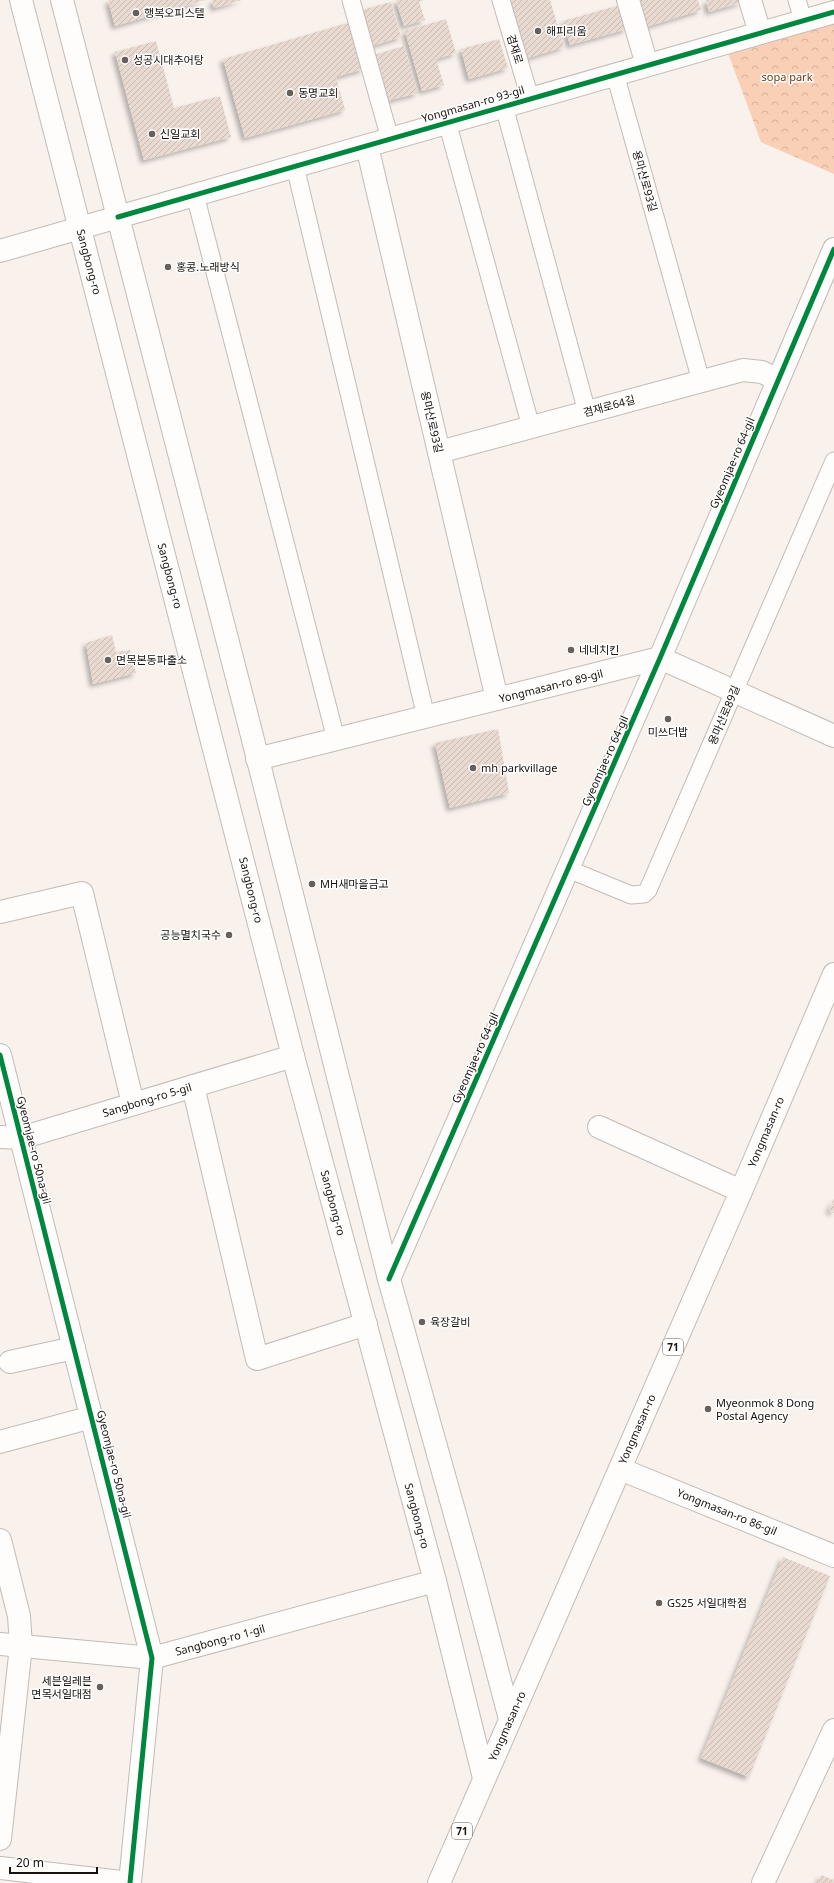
<svg xmlns="http://www.w3.org/2000/svg" width="834" height="1883" viewBox="0 0 834 1883" font-family="'Noto Sans','Noto Sans KR',sans-serif">
  <style>
    .park { fill: url(#park-crowns) }
    .building { fill: url(#building-hatch); filter: url(#shadow) }
    .lines { fill: none; stroke-linecap: round; stroke-linejoin: round }
    .service-casing { stroke: #c3bbb6; stroke-width: 19 }
    .minor-casing { stroke: #c3bbb6; stroke-width: 24 }
    .secondary-casing { stroke: #c3bbb6; stroke-width: 24 }
    .primary-casing { stroke: #c3bbb6; stroke-width: 24 }
    .service { stroke: #fefdfc; stroke-width: 17 }
    .minor { stroke: #fefdfc; stroke-width: 22 }
    .secondary { stroke: #fefdfc; stroke-width: 22 }
    .primary { stroke: #fefdfc; stroke-width: 22 }
    .cycleway-casing { stroke: #fff; stroke-width: 8 }
    .cycleway { stroke: #00873e; stroke-width: 5 }
    .poi-dot { fill: #675f5a; stroke: #fff; stroke-width: 1.5 }
    .labels { text-anchor: middle; stroke-width: 3; stroke-linejoin: round; paint-order: stroke }
    .shield { fill: #fff; stroke: #5d5855; stroke-width: 1 }
    .shield-label { font-size: 10px; font-weight: bold; fill: #18100c }
    .poi-label { font-size: 11px; fill: #18100c; stroke: #fff; text-anchor: start }
    .street-label { font-size: 11px; fill: #18100c; stroke: #fff }
    .park-label { font-size: 11px; fill: #70390f; stroke: #fff }
  </style>
  <defs>
    <pattern id="park-crowns" width="20" height="18" patternUnits="userSpaceOnUse"><rect width="20" height="18" fill="#f9cfb6"/><path d="M2 6a3 3 0 1 1 6 0M12 15a3 3 0 1 1 6 0" fill="none" stroke="#d5b19b"/></pattern>
    <pattern id="building-hatch" width="6" height="6" patternUnits="userSpaceOnUse"><rect width="6" height="6" fill="#e8dad1"/><path d="M-1 1l2-2M0 6l6-6M5 7l2-2" fill="none" stroke="#c6bab2"/></pattern>
    <filter id="shadow"><feDropShadow dx="-3.5" dy="3.5" stdDeviation="2" flood-color="#0004"/></filter>
  </defs>
  <rect width="100%" height="100%" fill="#f9f1ec"/>
  <polygon class="park" points="834,14 834,174 761,142 725,45"/>
  <g class="building">
    <polygon points="108,0 205,0 115,26"/>
    <polygon points="212,0 242,0 214,8"/>
    <polygon points="396,0 424,0 419,2 425,20 404,26"/>
    <polygon points="508,0 550,0 564,47 525,59"/>
    <polygon points="639,0 698,0 701,10 646,27"/>
    <polygon points="706,0 741,0 742,2 709,12"/>
    <polygon points="391,2 401,37 369,47 358,11"/>
    <polygon points="620,5 627,29 570,45 563,21"/>
    <polygon points="446,19 456,53 436,59 444,85 422,91 405,31"/>
    <polygon points="351,22 364,69 336,77 345,110 245,138 223,59"/>
    <polygon points="499,39 508,68 469,79 461,49"/>
    <polygon points="156,41 174,108 220,96 231,137 144,160 115,52"/>
    <polygon points="404,46 418,93 387,101 374,55"/>
    <polygon points="112,635 116,652 130,650 136,673 93,684 86,643"/>
    <polygon points="498,729 509,793 450,808 435,743"/>
    <polygon points="834,1198 834,1213 829,1210"/>
    <polygon points="783,1557 830,1576 749,1777 701,1758"/>
    <polygon points="821,1875 834,1880 834,1883 818,1883"/>
  </g>
  <g class="lines">
    <defs>
      <g id="service">
        <polyline points="351,0 390,139"/>
        <polyline points="501,0 530,98"/>
        <polyline points="797,0 803,20"/>
        <polyline points="615,74 701,381"/>
        <polyline points="504,106 587,412"/>
        <polyline points="447,122 531,427"/>
        <polyline points="295,166 426,717"/>
        <polyline points="195,195 336,739"/>
        <polyline points="568,869 631,895 644,894 648,890 834,461"/>
      </g>
      <g id="minor">
        <polyline points="628,0 647,65"/>
        <polyline points="750,0 760,33"/>
        <polyline points="367,146 497,699"/>
        <polyline points="118,217 834,12"/>
        <polyline points="0,251 80,228"/>
        <polyline points="439,452 743,370 762,372 778,380"/>
        <polyline points="257,759 660,658 834,736"/>
        <polyline points="0,912 82,893 133,1104"/>
        <polyline points="0,1055 152,1658 130,1883"/>
        <polyline points="193,1086 257,1359 366,1324"/>
        <polyline points="599,1127 741,1191"/>
        <polyline points="0,1137 21,1138 293,1056"/>
        <polyline points="389,1279 660,658 834,249"/>
        <polyline points="10,1362 74,1348"/>
        <polyline points="0,1442 92,1417"/>
        <polyline points="620,1469 834,1556"/>
        <polyline points="0,1540 19,1616 21,1646 0,1839"/>
        <polyline points="0,1644 152,1658 435,1581"/>
        <polyline points="0,1868 130,1883"/>
        <polyline points="763,1883 834,1730"/>
      </g>
      <g id="secondary">
        <polyline points="21,0 293,1056 435,1581 484,1778"/>
        <polyline points="62,0 248,720 389,1279 472,1575 510,1719"/>
        <polyline points="80,228 118,217"/>
      </g>
      <polyline id="primary" points="439,1883 739,1196 834,974"/>
    </defs>
    <use href="#service" class="service-casing"/>
    <use href="#minor" class="minor-casing"/>
    <use href="#secondary" class="secondary-casing"/>
    <use href="#primary" class="primary-casing"/>
    <use href="#service" class="service"/>
    <use href="#minor" class="minor"/>
    <use href="#secondary" class="secondary"/>
    <use href="#primary" class="primary"/>
    <defs>
      <g id="cycleway">
        <polyline points="118,217 834,12"/>
        <polyline points="0,1055 152,1658 130,1883"/>
        <polyline points="389,1279 660,658 834,249"/>
      </g>
    </defs>
    <use href="#cycleway" class="cycleway-casing"/>
    <use href="#cycleway" class="cycleway"/>
  </g>
  <g class="poi-dot">
    <circle cx="136" cy="13" r="4"/>
    <circle cx="538" cy="31" r="4"/>
    <circle cx="125" cy="60" r="4"/>
    <circle cx="290" cy="93" r="4"/>
    <circle cx="152" cy="134" r="4"/>
    <circle cx="168" cy="267" r="4"/>
    <circle cx="571" cy="650" r="4"/>
    <circle cx="108" cy="660" r="4"/>
    <circle cx="668" cy="719" r="4"/>
    <circle cx="473" cy="768" r="4"/>
    <circle cx="312" cy="884" r="4"/>
    <circle cx="229" cy="935" r="4"/>
    <circle cx="422" cy="1322" r="4"/>
    <circle cx="708" cy="1409" r="4"/>
    <circle cx="659" cy="1603" r="4"/>
    <circle cx="100" cy="1687" r="4"/>
  </g>
  <g class="labels">
    <g class="shield">
      <rect x="663" y="1339" width="20" height="16" rx="3"/>
      <rect x="452" y="1823" width="20" height="16" rx="3"/>
    </g>
    <g class="shield-label">
      <text x="673" y="1351">71</text>
      <text x="462" y="1835">71</text>
    </g>
    <g class="poi-label">
      <text x="144" y="17">행복오피스텔</text>
      <text x="546" y="35">해피리움</text>
      <text x="133" y="64">성공시대추어탕</text>
      <text x="298" y="97">동명교회</text>
      <text x="160" y="138">신일교회</text>
      <text x="176" y="271">홍콩.노래방식</text>
      <text x="579" y="654">네네치킨</text>
      <text x="116" y="664">면목본동파출소</text>
      <text x="668" y="736" text-anchor="middle">미쓰더밥</text>
      <text x="481" y="772">mh parkvillage</text>
      <text x="320" y="888">MH새마을금고</text>
      <text x="221" y="939" text-anchor="end">공능멸치국수</text>
      <text x="430" y="1326">육장갈비</text>
      <text x="716" y="1407">Myeonmok 8 Dong<tspan x="716" dy="13">Postal Agency</tspan></text>
      <text x="667" y="1607">GS25 서일대학점</text>
      <text x="92" y="1685" text-anchor="end">세븐일레븐<tspan x="92" dy="13">면목서일대점</tspan></text>
    </g>
    <g class="street-label">
      <text transform="translate(515 49) rotate(73)" y="4">겸재로</text>
      <text transform="translate(473 104) rotate(-16)" y="4">Yongmasan-ro 93-gil</text>
      <text transform="translate(645 181) rotate(74)" y="4">용마산로93길</text>
      <text transform="translate(89 262) rotate(75)" y="4">Sangbong-ro</text>
      <text transform="translate(609 406) rotate(-15)" y="4">겸재로64길</text>
      <text transform="translate(432 422) rotate(77)" y="4">용마산로93길</text>
      <text transform="translate(732 463) rotate(-67)" y="4">Gyeomjae-ro 64-gil</text>
      <text transform="translate(170 576) rotate(75)" y="4">Sangbong-ro</text>
      <text transform="translate(551 686) rotate(-14)" y="4">Yongmasan-ro 89-gil</text>
      <text transform="translate(724 715) rotate(-67)" y="4">용마산로89길</text>
      <text transform="translate(605 761) rotate(-66)" y="4">Gyeomjae-ro 64-gil</text>
      <text transform="translate(251 890) rotate(76)" y="4">Sangbong-ro</text>
      <text transform="translate(475 1058) rotate(-66)" y="4">Gyeomjae-ro 64-gil</text>
      <text transform="translate(147 1100) rotate(-17)" y="4">Sangbong-ro 5-gil</text>
      <text transform="translate(766 1132) rotate(-67)" y="4">Yongmasan-ro</text>
      <text transform="translate(34 1150) rotate(76)" y="4">Gyeomjae-ro 50na-gil</text>
      <text transform="translate(333 1203) rotate(75)" y="4">Sangbong-ro</text>
      <text transform="translate(637 1429) rotate(-66)" y="4">Yongmasan-ro</text>
      <text transform="translate(114 1464) rotate(76)" y="4">Gyeomjae-ro 50na-gil</text>
      <text transform="translate(727 1512) rotate(22)" y="4">Yongmasan-ro 86-gil</text>
      <text transform="translate(417 1516) rotate(75)" y="4">Sangbong-ro</text>
      <text transform="translate(220 1640) rotate(-15)" y="4">Sangbong-ro 1-gil</text>
      <text transform="translate(507 1726) rotate(-66)" y="4">Yongmasan-ro</text>
    </g>
    <g class="park-label">
      <text x="787" y="81">sopa park</text>
    </g>
  </g>
  <path d="M10 1867v6h87v-6" fill="none" stroke="#18100c" stroke-width="2"/>
  <text x="16" y="1867" font-size="12" fill="#18100c" stroke="#ffffff" stroke-width="3" paint-order="stroke">20 m</text>
</svg>
